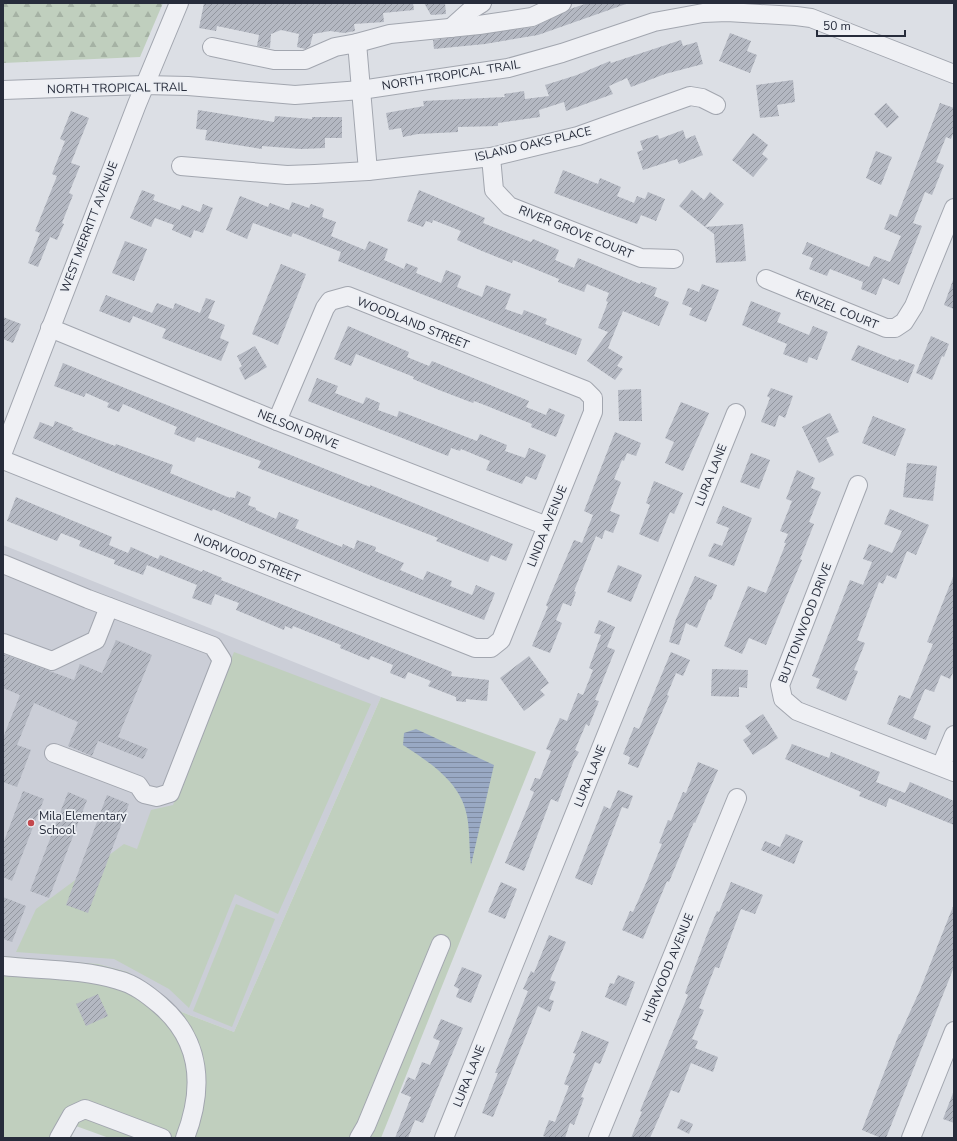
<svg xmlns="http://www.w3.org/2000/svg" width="957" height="1141" viewBox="0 0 957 1141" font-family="'Nunito Sans',sans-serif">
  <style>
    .built { fill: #cbced7 }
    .green { fill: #c0cfbe }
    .forest { fill: url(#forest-firs) }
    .water { fill: url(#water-rules) }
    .building { fill: url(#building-hatch) }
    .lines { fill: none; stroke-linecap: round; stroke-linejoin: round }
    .minor-casing { stroke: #a2a6af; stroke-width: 20 }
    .minor { stroke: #eff0f4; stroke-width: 18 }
    .poi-dot { fill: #c4484d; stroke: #ebeef3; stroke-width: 1.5 }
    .labels { text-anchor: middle; stroke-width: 3.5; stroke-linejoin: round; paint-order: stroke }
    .street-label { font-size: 12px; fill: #272c3b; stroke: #ebeef3 }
    .poi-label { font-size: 12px; fill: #272c3b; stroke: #ebeef3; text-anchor: start }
  </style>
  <defs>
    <pattern id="forest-firs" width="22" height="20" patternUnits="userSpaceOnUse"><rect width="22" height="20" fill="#c0cfbe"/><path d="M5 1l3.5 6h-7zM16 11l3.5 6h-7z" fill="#a5b2a4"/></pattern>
    <pattern id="water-rules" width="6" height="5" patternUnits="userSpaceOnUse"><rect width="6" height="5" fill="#99a9c4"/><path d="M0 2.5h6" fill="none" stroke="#7d8aa0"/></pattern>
    <pattern id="building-hatch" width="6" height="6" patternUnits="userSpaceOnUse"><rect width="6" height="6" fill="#b4b8c2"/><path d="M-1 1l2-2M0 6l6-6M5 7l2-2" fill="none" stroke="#92969f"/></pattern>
  </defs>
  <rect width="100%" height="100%" fill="#dcdfe5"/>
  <polygon class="built" points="3,545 381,697 234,1032 179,1011 158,991 128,972 98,964 3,956"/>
  <g class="green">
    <polygon points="234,652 371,704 278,914 235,894 189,1008 169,989 114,959 16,952 36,909 124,844 137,849 151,810 173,805"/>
    <polygon points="381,697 536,752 381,1138 109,1138 76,1126 71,1138 3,1138 3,956 98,964 128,972 158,991 179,1011 234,1032"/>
    <polygon points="236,904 275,919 232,1027 193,1011"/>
  </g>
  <polygon class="forest" points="3,3 163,3 140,57 3,63"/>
  <path class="water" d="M416,729L494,765L471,865C469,849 470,832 467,816C461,782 429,762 403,745L404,733Z"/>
  <g class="building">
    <polygon points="204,3 413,3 414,10 383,13 384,22 354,24 355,31 344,33 330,31 313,34 310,46 305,49 297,47 299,34 281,30 271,34 270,48 257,46 259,35 217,26 216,31 199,28"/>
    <polygon points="424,3 445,3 446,14 431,15"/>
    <polygon points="588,3 625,3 626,4 538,35 485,44 434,49 433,40 534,27 570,9"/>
    <polygon points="730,33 751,41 747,51 757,55 750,73 719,61"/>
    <polygon points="681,40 683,46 697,42 703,64 665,74 631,87 627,78 609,86 613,94 566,111 564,102 539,110 540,117 498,123 498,126 458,127 458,132 418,134 403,137 401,128 389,130 386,113 424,106 423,101 505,97 504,94 524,91 525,99 549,96 545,85 577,75 610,61 611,63"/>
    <polygon points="793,80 795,102 777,105 779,116 760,118 756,85"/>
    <polygon points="886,103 899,117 887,128 874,114"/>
    <polygon points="940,103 954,108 954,131 951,139 946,137 936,162 944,165 932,195 925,192 913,223 922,226 899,285 883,278 876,295 861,289 863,282 830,269 827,276 809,269 813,258 802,254 807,242 869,267 874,256 890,262 901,236 884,229 890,214 897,217"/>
    <polygon points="198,110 274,122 275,116 312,119 312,117 342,117 342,138 325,138 325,148 301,149 262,146 262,149 205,140 207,130 196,129"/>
    <polygon points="71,111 89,118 71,163 80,166 69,193 73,195 62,223 64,224 57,240 50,237 38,267 28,263 40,233 35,231 57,176 52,174 65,141 60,139"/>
    <polygon points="683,130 686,139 695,135 703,155 679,164 677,159 643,170 637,152 643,150 640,141 658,135 659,139"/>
    <polygon points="753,133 768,145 762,154 768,159 753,177 732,160"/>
    <polygon points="876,151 892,157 881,185 866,178"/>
    <polygon points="563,170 598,184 600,178 621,187 617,196 634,203 637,196 645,199 648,192 665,199 656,221 641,215 637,224 554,193"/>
    <polygon points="142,190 155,195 153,200 180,210 182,205 200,212 203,204 213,208 203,233 194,230 191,238 172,230 174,225 155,218 151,227 130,218"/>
    <polygon points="419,190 485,218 483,223 531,242 533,239 559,250 555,260 574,268 578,258 640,284 641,282 657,288 654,296 669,302 659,326 623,311 608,348 623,357 617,366 623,369 615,380 587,361 608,332 598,328 608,302 606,301 609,293 587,284 584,292 558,282 559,279 513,260 512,263 482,251 457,240 461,231 433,220 432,223 426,221 423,227 407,221"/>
    <polygon points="692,190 704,200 710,192 724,204 705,227 679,206"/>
    <polygon points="240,196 268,207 270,203 289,210 292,202 309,208 311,204 324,209 322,217 336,222 331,236 365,250 369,241 388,249 384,260 404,269 406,263 418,268 416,273 441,283 446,270 461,276 457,287 482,297 486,285 511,294 505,309 522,315 524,310 547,319 545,324 582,339 576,355 338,261 341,252 293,233 291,237 253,223 247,239 226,230"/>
    <polygon points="743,224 746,261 716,263 714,234 705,227"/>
    <polygon points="125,241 147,249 134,281 112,273"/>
    <polygon points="281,264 306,274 278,345 252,334"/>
    <polygon points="953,280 954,280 954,309 944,305"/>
    <polygon points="702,284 719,290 706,322 689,315 692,308 682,304 688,288 699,292"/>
    <polygon points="106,295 152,313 157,303 173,309 175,303 200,313 206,298 215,301 208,318 225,325 220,338 229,342 221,361 162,338 166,329 133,316 130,323 99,311"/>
    <polygon points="751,301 781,313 777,322 809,335 813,326 828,332 817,360 809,357 807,363 783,354 787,344 742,325"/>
    <polygon points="3,317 21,324 13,343 3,339"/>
    <polygon points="348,326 409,352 407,357 429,366 432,361 529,401 526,407 546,415 549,408 565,415 556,437 531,427 532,424 482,404 474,401 473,403 439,390 413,379 414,377 356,354 351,366 334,359"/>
    <polygon points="931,336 949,344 944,357 942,356 932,380 916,373"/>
    <polygon points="858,345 898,361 899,359 915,365 908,383 851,360"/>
    <polygon points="255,346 267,367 245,380 239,368 242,366 237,356"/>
    <polygon points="63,363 370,487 370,485 513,544 506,561 491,555 488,562 436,541 438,538 258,468 261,461 197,437 194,442 174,434 177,427 123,404 119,412 107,407 109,403 86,393 84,397 54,386"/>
    <polygon points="317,378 338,386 335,393 363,404 366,397 380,403 378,410 397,417 399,411 477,441 480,434 507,445 505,451 525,458 529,448 546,455 536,480 526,476 522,484 486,470 490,461 461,449 460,451 451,448 448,456 308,401"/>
    <polygon points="771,388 793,396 785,418 779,415 775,427 761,422 770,398 767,396"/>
    <polygon points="641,389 642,421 619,421 618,390"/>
    <polygon points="681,402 709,413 683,471 665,463 674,442 665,438"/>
    <polygon points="830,413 839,432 826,438 834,455 819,463 802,427"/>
    <polygon points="873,416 906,429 895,456 862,443"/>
    <polygon points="55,421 73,428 72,430 115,446 116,444 173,465 170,473 230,498 230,497 235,498 237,491 251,497 248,505 256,508 256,510 276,519 279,512 299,520 295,528 342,547 343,544 354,549 357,540 376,547 375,551 404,563 400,570 423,580 427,571 452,581 450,586 472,595 476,585 495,593 484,620 376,578 213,509 212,511 106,469 33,438 40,422 53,427"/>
    <polygon points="615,432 641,443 636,456 627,453 624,461 622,460 614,479 621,482 610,511 620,515 613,533 605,530 602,539 596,536 574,591 576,592 571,606 563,603 556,620 562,623 550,653 532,646 548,607 546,605 574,540 582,543 593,515 584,511"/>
    <polygon points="751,453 770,460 759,489 740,482"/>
    <polygon points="907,463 937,466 933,501 903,497"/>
    <polygon points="797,470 815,478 811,488 821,492 809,522 814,524 800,559 802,560 766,645 749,638 742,654 724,646 748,586 766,593 786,543 784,543 788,534 780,531 792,501 786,499"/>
    <polygon points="654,481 683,493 674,514 670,512 658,542 639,534 650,505 646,503"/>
    <polygon points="16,497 112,537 109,545 128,553 131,547 158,559 160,555 202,572 203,570 222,578 221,580 452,672 451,676 489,680 487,701 466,699 466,702 456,701 456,697 428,686 431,681 408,672 405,679 390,673 393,665 371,656 369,660 340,648 341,645 293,626 292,629 285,626 284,630 236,610 239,603 215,594 211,605 192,598 197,585 147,565 143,575 114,564 115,560 79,546 81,541 61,533 57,541 7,521"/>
    <polygon points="723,506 752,518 734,566 708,556 714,543 722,546 729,528 716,523"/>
    <polygon points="890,509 929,525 916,555 907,551 896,579 887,575 883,584 879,582 857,640 865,643 854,670 858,671 846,701 816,688 820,679 812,676 850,580 863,585 872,562 863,559 869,544 892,553 902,531 884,524"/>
    <polygon points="618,565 642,575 631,602 607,592"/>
    <polygon points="695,576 717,585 711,600 709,599 697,628 686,623 679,645 669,642 676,619"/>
    <polygon points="953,577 954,670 950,679 941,675 934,692 925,689 913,718 931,726 926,740 887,724 899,695 910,699 933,644 927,642"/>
    <polygon points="599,620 615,627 607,647 615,650 595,700 599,701 589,726 586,724 575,750 579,752 574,760 558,802 551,799 524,871 505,863 534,792 530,790 535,778 540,779 551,751 546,749 550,740 560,718 567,721 578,693 583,695 593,670 589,668 601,635 594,633"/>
    <polygon points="116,640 152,655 118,737 148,749 143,759 98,741 92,756 68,746 78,722 34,703 17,745 31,750 17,787 3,782 3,738 20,695 3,688 3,654 74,680 80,664 102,673"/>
    <polygon points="671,652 690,660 683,676 676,673 667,695 669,696 638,768 628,764 630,757 623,754 634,727 639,729"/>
    <polygon points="529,656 549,683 540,690 545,695 524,711 500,678"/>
    <polygon points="712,669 748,670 747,688 739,687 739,697 711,696"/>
    <polygon points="763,714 778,738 753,755 743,740 751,734 745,726"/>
    <polygon points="792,744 829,758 831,752 880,772 876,782 905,793 910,782 954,801 954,825 889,798 886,807 859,796 861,792 785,759"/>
    <polygon points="698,762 718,770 695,823 694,822 669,882 667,881 643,939 622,930 630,911 633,912 646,883 662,844 659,843 668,820 671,821 683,792 686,793"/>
    <polygon points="618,790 633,796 628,809 622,807 592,885 575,878 604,806 610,809"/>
    <polygon points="23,791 44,799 12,881 3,877 3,844"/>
    <polygon points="68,792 87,800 49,898 30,891"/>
    <polygon points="107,795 129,804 88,913 66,905"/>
    <polygon points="786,834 803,841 794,864 761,850 765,841 780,847"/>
    <polygon points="501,882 517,889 505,919 488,912"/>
    <polygon points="731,882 763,895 755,914 741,909 719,968 715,967 699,1008 704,1010 692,1039 698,1041 695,1048 718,1057 713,1072 691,1063 679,1093 671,1090 650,1138 631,1138 642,1112 640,1111 688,995 685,993 708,932 717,911 719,912"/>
    <polygon points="3,897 26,906 12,942 3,939"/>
    <polygon points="954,904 954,967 886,1138 881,1138 862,1130 899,1034 900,1034 920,990"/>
    <polygon points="549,935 566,942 550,980 556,982 549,999 554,1001 550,1012 538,1006 493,1117 482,1113 498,1073 495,1073 528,991 523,989 531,971 534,973"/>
    <polygon points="462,967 482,975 471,1003 456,997 459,989 454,986"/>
    <polygon points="618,975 635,982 626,1006 605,997 610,983 614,984"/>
    <polygon points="98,994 108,1016 86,1026 76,1004"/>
    <polygon points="441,1019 463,1028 423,1123 415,1120 408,1138 395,1138 411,1097 401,1093 408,1077 415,1080 422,1062 430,1065 440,1041 433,1038"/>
    <polygon points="582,1031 609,1042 600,1064 595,1062 581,1097 584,1098 574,1125 570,1123 565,1138 548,1138 543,1136 549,1120 555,1122 569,1086 564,1084 576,1054 573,1053"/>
    <polygon points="953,1093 954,1093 954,1123 943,1119"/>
    <polygon points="681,1119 693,1124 689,1134 677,1128"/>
  </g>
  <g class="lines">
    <defs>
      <g id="minor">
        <polyline points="451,28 471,10 482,3"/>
        <polyline points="357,43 390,34 479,25 532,17 562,3"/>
        <polyline points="212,47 274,60 305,60 335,47 357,43 368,171"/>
        <polyline points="3,90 144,85 188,86 295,95 361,90 508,68 562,53 654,22 703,13 727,12 796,16 811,18 954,74"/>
        <polyline points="491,157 494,190 509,206 641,258 674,259"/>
        <polyline points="181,166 287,175 315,174 368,171 491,157 578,136 690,96 702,98 716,105"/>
        <polyline points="766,279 886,328 895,328 904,322 914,306 954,208"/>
        <polyline points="50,328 277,421 547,526"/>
        <polyline points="3,452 137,104 179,3"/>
        <polyline points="3,460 475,648 491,648 501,640 593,412 593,398 585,390 348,296 330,301 325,308 277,421"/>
        <polyline points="858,485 780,685 783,699 797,711 954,772"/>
        <polyline points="3,564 88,599 213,646 222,660 170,793 157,797 144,794 138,785 54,753"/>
        <polyline points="3,643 52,661 96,640 109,607"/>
        <polyline points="941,766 954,735"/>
        <path d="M3,966C40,970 83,969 118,980C134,984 147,994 160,1005C202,1041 204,1089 185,1138"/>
        <polyline points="59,1138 72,1115 85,1109 162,1138"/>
        <polyline points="359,1138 366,1126 441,944"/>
        <polyline points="444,1138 736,413"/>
        <polyline points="598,1138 737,798"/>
        <polyline points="911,1138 954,1031"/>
      </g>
    </defs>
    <use href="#minor" class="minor-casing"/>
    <use href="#minor" class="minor"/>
  </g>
  <circle class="poi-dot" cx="31" cy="823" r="4"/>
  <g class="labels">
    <g class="street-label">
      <text transform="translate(451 75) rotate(-9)" y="4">NORTH TROPICAL TRAIL</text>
      <text transform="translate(117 88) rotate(-1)" y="4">NORTH TROPICAL TRAIL</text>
      <text transform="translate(533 144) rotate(-13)" y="4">ISLAND OAKS PLACE</text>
      <text transform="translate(89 227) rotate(-69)" y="4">WEST MERRITT AVENUE</text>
      <text transform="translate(576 232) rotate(22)" y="4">RIVER GROVE COURT</text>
      <text transform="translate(837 309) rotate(22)" y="4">KENZEL COURT</text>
      <text transform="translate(413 323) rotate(22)" y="4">WOODLAND STREET</text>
      <text transform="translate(298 429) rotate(22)" y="4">NELSON DRIVE</text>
      <text transform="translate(711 475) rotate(-68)" y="4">LURA LANE</text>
      <text transform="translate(547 526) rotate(-68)" y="4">LINDA AVENUE</text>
      <text transform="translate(247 558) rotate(22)" y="4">NORWOOD STREET</text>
      <text transform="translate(805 623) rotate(-69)" y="4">BUTTONWOOD DRIVE</text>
      <text transform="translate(590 776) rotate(-68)" y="4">LURA LANE</text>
      <text transform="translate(668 968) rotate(-68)" y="4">HURWOOD AVENUE</text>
      <text transform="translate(469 1076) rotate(-68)" y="4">LURA LANE</text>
    </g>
    <g class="poi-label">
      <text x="39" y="820">Mila Elementary<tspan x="39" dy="14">School</tspan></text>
    </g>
  </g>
  <rect width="957" height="1141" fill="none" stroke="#272c3b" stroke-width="8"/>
  <path d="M817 30v6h88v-6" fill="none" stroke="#272c3b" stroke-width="2"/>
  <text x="823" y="30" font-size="12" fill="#272c3b" stroke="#ebeef3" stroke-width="3" paint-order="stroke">50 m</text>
</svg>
